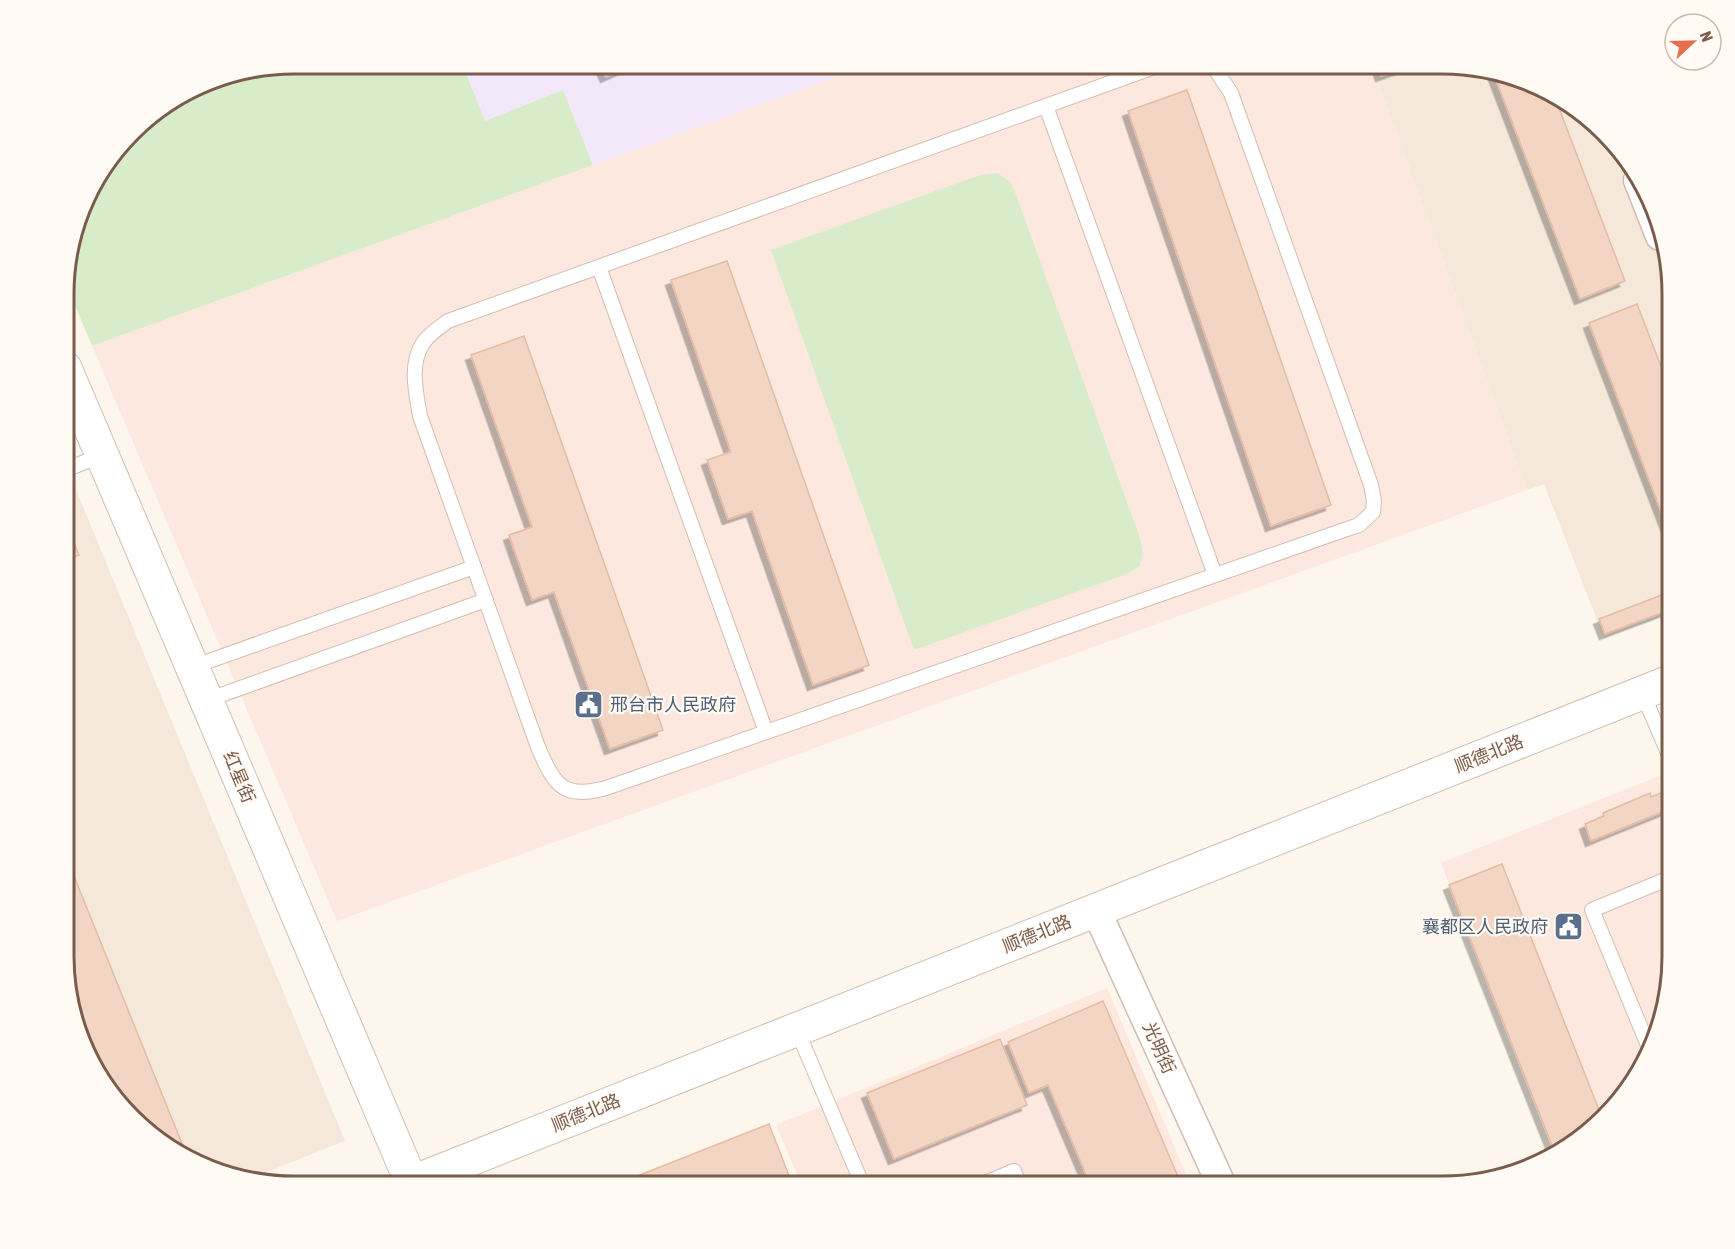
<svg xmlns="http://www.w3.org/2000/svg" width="1735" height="1249" viewBox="0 0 1735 1249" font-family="'Asap Condensed','Noto Sans SC',sans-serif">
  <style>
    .residential { fill: #f5e8da }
    .commercial { fill: #fde8e0 }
    .education { fill: #f3e8fa }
    .green { fill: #d8ecc9 }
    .building { fill: #f3d5c3; stroke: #e6bba3; stroke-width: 1.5; filter: url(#shadow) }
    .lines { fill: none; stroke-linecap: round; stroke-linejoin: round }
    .service-casing { stroke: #d1beb0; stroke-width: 16 }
    .minor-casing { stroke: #d1beb0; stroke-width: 31 }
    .tertiary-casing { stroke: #d1beb0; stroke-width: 35 }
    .service { stroke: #fff; stroke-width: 14 }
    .minor { stroke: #fff; stroke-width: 28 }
    .tertiary { stroke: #fff; stroke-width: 33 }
    .labels { text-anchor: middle; stroke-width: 4.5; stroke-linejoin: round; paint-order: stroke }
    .service-label { font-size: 18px; fill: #4e5e75; stroke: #fffaf3; text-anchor: start }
    .street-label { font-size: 18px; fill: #7a5c4d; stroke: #fffaf3 }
    .rim { fill: none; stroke: #7a5c4d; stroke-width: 3 }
  </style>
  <defs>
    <filter id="shadow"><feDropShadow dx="-5.5" dy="5.5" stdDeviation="0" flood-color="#0004"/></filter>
  </defs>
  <rect width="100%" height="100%" fill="#fdf6ec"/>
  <g class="residential">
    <polygon points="1371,63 1456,63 1529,80 1582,111 1648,191 1672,279 1672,612 1604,638 1544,484 1527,490"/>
    <polygon points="65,463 345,1141 249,1179 219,1174 153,1138 94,1070 65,985"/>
  </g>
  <g class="commercial">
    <polygon points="875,63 1371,63 1527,490 337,921 92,346"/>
    <polygon points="1672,771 1672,970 1655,1043 1624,1096 1555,1153 1441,863"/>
    <polygon points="1107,988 1191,1186 802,1186 776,1125"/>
  </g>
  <polygon class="education" points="462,63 875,63 593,165 563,90 485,121"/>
  <g class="green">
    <polygon points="294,63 462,63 485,121 563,90 593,165 92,346 65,282 65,264 87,191 141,121 206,80"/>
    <polygon points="998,173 1011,183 1017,197 1140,538 1143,553 1140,566 1127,574 914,650 771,250 980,175"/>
  </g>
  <g class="building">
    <polygon points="600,63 638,63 606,77"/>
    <polygon points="1377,63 1418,63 1381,76"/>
    <polygon points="1493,72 1529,80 1554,95 1625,281 1580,299"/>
    <polygon points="1187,90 1331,505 1271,526 1128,111"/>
    <polygon points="727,261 869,665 813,685 752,511 728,519 707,460 731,452 671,280"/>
    <polygon points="1637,304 1672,395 1672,540 1589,323"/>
    <polygon points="524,336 663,730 610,749 554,592 532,600 509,535 532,527 471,355"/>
    <polygon points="65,521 79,555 65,561"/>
    <polygon points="1672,591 1672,609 1605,634 1599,619"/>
    <polygon points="1671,789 1672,808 1591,841 1585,824 1604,816 1603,813 1650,793 1651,797"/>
    <polygon points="65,854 187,1156 153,1138 94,1070 65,985"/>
    <polygon points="1502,864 1601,1115 1555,1153 1449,885"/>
    <polygon points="1103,1001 1182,1186 1091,1186 1048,1085 1029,1093 1008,1042"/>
    <polygon points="1000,1039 1027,1105 894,1159 867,1093"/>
    <polygon points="769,1124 793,1186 612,1186"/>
  </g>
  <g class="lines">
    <defs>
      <g id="service">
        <path d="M1171,63L1160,65L448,321C440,327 429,334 423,343C409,365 416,392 420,416L538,747C554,784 562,800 606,788L1347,529L1359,525L1373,512L1374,501L1371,485L1231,93L1213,66L1205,63"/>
        <polyline points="1046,106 1215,575"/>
        <polyline points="599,267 766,732"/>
        <polyline points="65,470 102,455"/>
        <polyline points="192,667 474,567"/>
        <polyline points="1642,692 1672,762"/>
        <polyline points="207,700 486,600"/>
        <polyline points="797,1030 863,1186"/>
        <polyline points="1650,1050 1592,910 1672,877"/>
        <polyline points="978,1186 1014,1171 1020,1186"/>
      </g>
      <g id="minor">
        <polyline points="1638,180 1660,236"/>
        <polyline points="1096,910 1222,1186"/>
      </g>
      <g id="tertiary">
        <polyline points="65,368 413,1186"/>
        <polyline points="403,1186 1672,681"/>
      </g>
    </defs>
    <use href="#service" class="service-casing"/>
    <use href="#minor" class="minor-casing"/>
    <use href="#tertiary" class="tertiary-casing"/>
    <use href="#service" class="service"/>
    <use href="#minor" class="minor"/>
    <use href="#tertiary" class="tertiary"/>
  </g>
  <defs>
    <symbol id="civic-square" viewBox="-11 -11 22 22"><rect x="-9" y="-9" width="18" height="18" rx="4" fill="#5c6f8a" stroke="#fffaf3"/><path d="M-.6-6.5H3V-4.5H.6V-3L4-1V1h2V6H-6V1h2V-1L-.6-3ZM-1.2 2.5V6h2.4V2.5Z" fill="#fff"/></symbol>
  </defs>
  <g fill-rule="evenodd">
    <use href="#civic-square" x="572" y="688" width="33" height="33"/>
    <use href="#civic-square" x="1552" y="910" width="33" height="33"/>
  </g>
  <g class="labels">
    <g class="service-label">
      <text x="610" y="711">邢台市人民政府</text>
      <text x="1548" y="933" text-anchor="end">襄都区人民政府</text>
    </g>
    <g class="street-label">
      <text transform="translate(1489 754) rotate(-22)" y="6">顺德北路</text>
      <text transform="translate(239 777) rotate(67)" y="6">红星街</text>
      <text transform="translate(1037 934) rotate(-22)" y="6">顺德北路</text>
      <text transform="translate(1159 1048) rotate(66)" y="6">光明街</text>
      <text transform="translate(586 1113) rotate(-22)" y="6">顺德北路</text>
    </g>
  </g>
  <path d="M0 0H1735V1249H0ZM294 74H1442A220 220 0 0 1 1662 294V956A220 220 0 0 1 1442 1176H294A220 220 0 0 1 74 956V294A220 220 0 0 1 294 74Z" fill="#fffaf3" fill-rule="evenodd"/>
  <path class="rim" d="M294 74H1442A220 220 0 0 1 1662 294V956A220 220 0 0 1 1442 1176H294A220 220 0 0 1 74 956V294A220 220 0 0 1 294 74Z"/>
  <g transform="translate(1693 42) rotate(68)"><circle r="28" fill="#fffaf3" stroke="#cabbb1" stroke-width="1.5"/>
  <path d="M0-4.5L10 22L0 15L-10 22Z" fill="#e76f51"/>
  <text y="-9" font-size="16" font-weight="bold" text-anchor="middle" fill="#7a5c4d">N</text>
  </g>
</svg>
